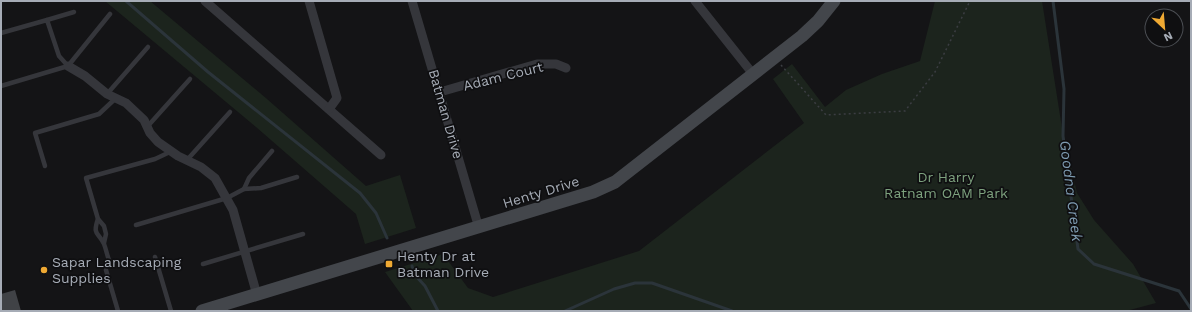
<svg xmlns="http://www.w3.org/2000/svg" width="1192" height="312" viewBox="0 0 1192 312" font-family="'Work Sans',sans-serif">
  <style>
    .green { fill: #1c241d }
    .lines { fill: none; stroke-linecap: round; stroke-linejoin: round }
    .stream { stroke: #2b343a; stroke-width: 3 }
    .building { fill: #404246 }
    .path { stroke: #3b3d42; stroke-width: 1.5; stroke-dasharray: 2 3; stroke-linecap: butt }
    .lane { stroke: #35363b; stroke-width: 4.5 }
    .street { stroke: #35363b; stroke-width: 9 }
    .secondary { stroke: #43464b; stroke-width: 13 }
    .poi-dot { fill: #efa933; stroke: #0f0f11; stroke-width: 1.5 }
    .labels { text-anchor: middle; stroke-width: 3.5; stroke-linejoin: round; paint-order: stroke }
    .street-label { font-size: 14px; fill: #a6acb6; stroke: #0f0f11 }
    .park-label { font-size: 14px; fill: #7da17e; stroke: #0f0f11 }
    .poi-label { font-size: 14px; fill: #a6acb6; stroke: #0f0f11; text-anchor: start }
    .water-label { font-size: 15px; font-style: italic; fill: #7e9bb1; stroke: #0f0f11 }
  </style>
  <rect width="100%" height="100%" fill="#141416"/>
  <g class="green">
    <polygon points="105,1 150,1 267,99 366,186 400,175 416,228 365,244 356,214 256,127"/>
    <polygon points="935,1 1042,1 1062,128 1077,193 1094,220 1133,264 1156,303 1126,311 413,311 385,272 443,254 468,288 493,297 639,251 804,123 773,79 792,64 825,107 846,90 882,74 920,61"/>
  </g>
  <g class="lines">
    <g class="stream">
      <polyline points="126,1 208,72 360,193 376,213 387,238"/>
      <polyline points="1053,1 1064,89 1063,136 1078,249 1094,264 1179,291 1191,309"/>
      <polyline points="412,266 414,274 425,286 438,311"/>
      <polyline points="565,311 614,289 635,283 652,283 732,311"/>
    </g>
  </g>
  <polygon class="building" points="15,290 21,311 1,311 1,294"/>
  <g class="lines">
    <polyline class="path" points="781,65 826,115 905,111 935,72 970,1"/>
    <g class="lane">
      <polyline points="47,20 74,12"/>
      <polyline points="1,33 47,20 59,56 68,66"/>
      <polyline points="1,86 68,66 110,14"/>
      <polyline points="107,94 148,47"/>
      <polyline points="147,127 190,79"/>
      <polyline points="187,160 230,112"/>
      <polyline points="45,166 35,133 99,114 116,98"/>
      <polyline points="244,189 249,178 272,151"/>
      <path d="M98,219C92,236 99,232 104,244C106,249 107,255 109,260"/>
      <polyline points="136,225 227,198 244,189 261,188 297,177"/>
      <polyline points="104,243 106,234 104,226 98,219 86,178 155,159 172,151"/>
      <polyline points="155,257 171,311"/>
      <polyline points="203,264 303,234"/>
      <polyline points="106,270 118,311"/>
    </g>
    <g class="street">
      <polyline points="205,1 381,155"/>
      <polyline points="309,1 337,98 329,109"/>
      <polyline points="412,1 479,228"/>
      <polyline points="695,1 753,74"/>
      <polyline points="68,66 85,76 107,94 126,103 144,120 150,133 158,142 178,156 201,167 215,178 233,210 257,295"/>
      <polyline points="440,92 537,64 556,64 566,68"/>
    </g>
    <polyline class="secondary" points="202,311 593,192 615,182 802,36 818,21 834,1"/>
  </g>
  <g class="poi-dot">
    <rect x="385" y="260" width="8" height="8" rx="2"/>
    <circle cx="44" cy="270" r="4"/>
  </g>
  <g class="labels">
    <g class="street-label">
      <text transform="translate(503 76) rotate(-14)" y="5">Adam Court</text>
      <text transform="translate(446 114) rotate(74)" y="5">Batman Drive</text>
      <text transform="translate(541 192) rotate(-17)" y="5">Henty Drive</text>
    </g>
    <g class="park-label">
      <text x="946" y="182">Dr Harry<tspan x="946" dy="16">Ratnam OAM Park</tspan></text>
    </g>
    <g class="poi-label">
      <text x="397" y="261">Henty Dr at<tspan x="397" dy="16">Batman Drive</tspan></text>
      <text x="52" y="267">Sapar Landscaping<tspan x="52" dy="16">Supplies</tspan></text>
    </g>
    <g class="water-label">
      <text transform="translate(1071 191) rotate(83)" y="5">Goodna Creek</text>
    </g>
  </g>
  <rect width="1192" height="312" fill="none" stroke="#a6acb6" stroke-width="4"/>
  <g transform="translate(1164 28) rotate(154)"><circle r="19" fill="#0f0f11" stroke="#4b4e53"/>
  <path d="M0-3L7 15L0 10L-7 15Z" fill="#efa933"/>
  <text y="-6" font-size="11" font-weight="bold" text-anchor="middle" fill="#a6acb6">N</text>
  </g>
</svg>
